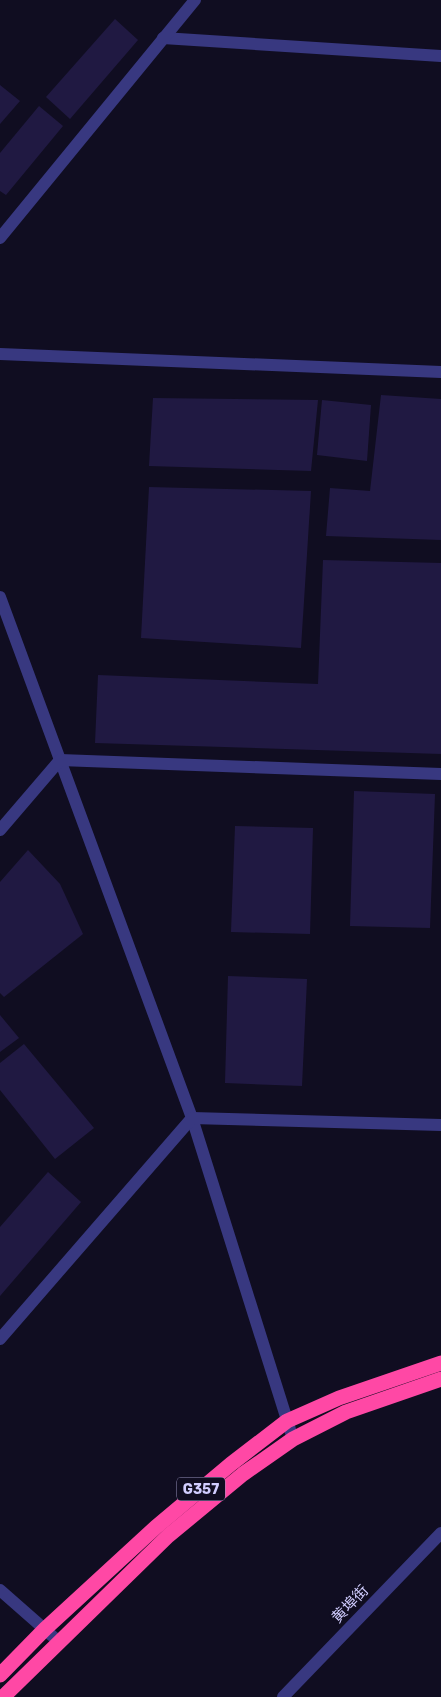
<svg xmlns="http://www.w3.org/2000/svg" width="441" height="1697" viewBox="0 0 441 1697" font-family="Rubik,'Noto Sans SC',sans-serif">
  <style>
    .building { fill: #201942 }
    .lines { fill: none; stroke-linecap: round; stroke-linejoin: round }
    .minor { stroke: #383880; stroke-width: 12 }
    .highway { stroke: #ff48a5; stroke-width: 15 }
    .labels { text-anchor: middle; stroke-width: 4.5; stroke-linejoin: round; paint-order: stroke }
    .shield { fill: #100d21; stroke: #9793bc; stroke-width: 1 }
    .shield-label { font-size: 14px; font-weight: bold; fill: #d1cdff }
    .street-label { font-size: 15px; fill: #d1cdff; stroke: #100d21 }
  </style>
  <rect width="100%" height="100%" fill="#100d21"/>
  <g class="building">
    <polygon points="115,19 138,40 70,119 46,97"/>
    <polygon points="0,85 20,101 0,124"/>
    <polygon points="39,106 63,126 6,195 0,191 0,153"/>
    <polygon points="381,395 441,399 441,540 326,536 330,488 370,491"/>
    <polygon points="153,398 318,400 311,471 149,466"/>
    <polygon points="322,400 371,405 367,461 317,455"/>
    <polygon points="149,487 311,491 301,648 141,638"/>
    <polygon points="323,560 441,563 441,754 95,743 98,675 318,684"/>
    <polygon points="354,791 435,794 430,928 350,926"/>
    <polygon points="235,826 313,828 310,934 231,932"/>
    <polygon points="28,850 60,884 83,934 4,997 0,993 0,882"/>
    <polygon points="228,976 307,979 302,1086 225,1083"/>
    <polygon points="0,1015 19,1038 0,1052"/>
    <polygon points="24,1044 94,1128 55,1159 0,1090 0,1063"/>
    <polygon points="48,1172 81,1202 0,1296 0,1227"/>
  </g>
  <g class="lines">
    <g class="minor">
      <polyline points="163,38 441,56"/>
      <polyline points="0,238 195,0"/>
      <polyline points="0,354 441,372"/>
      <polyline points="0,597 192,1118 293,1439"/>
      <polyline points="0,830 60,760 441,774"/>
      <polyline points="0,1339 192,1118 441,1125"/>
      <polyline points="0,1590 58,1641"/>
      <polyline points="283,1697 441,1533"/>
    </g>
    <g class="highway">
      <polyline points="0,1675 45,1629 156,1527 231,1464 287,1421 339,1398 441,1363"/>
      <polyline points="3,1697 168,1536 243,1474 293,1439 346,1412 441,1379"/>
    </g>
  </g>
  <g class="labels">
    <rect class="shield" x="177" y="1477.5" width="48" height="23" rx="4"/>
    <g class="shield-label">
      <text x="201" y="1494">G357</text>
    </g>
    <g class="street-label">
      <text transform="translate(350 1604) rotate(-46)" y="5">黄埠街</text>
    </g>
  </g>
</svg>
